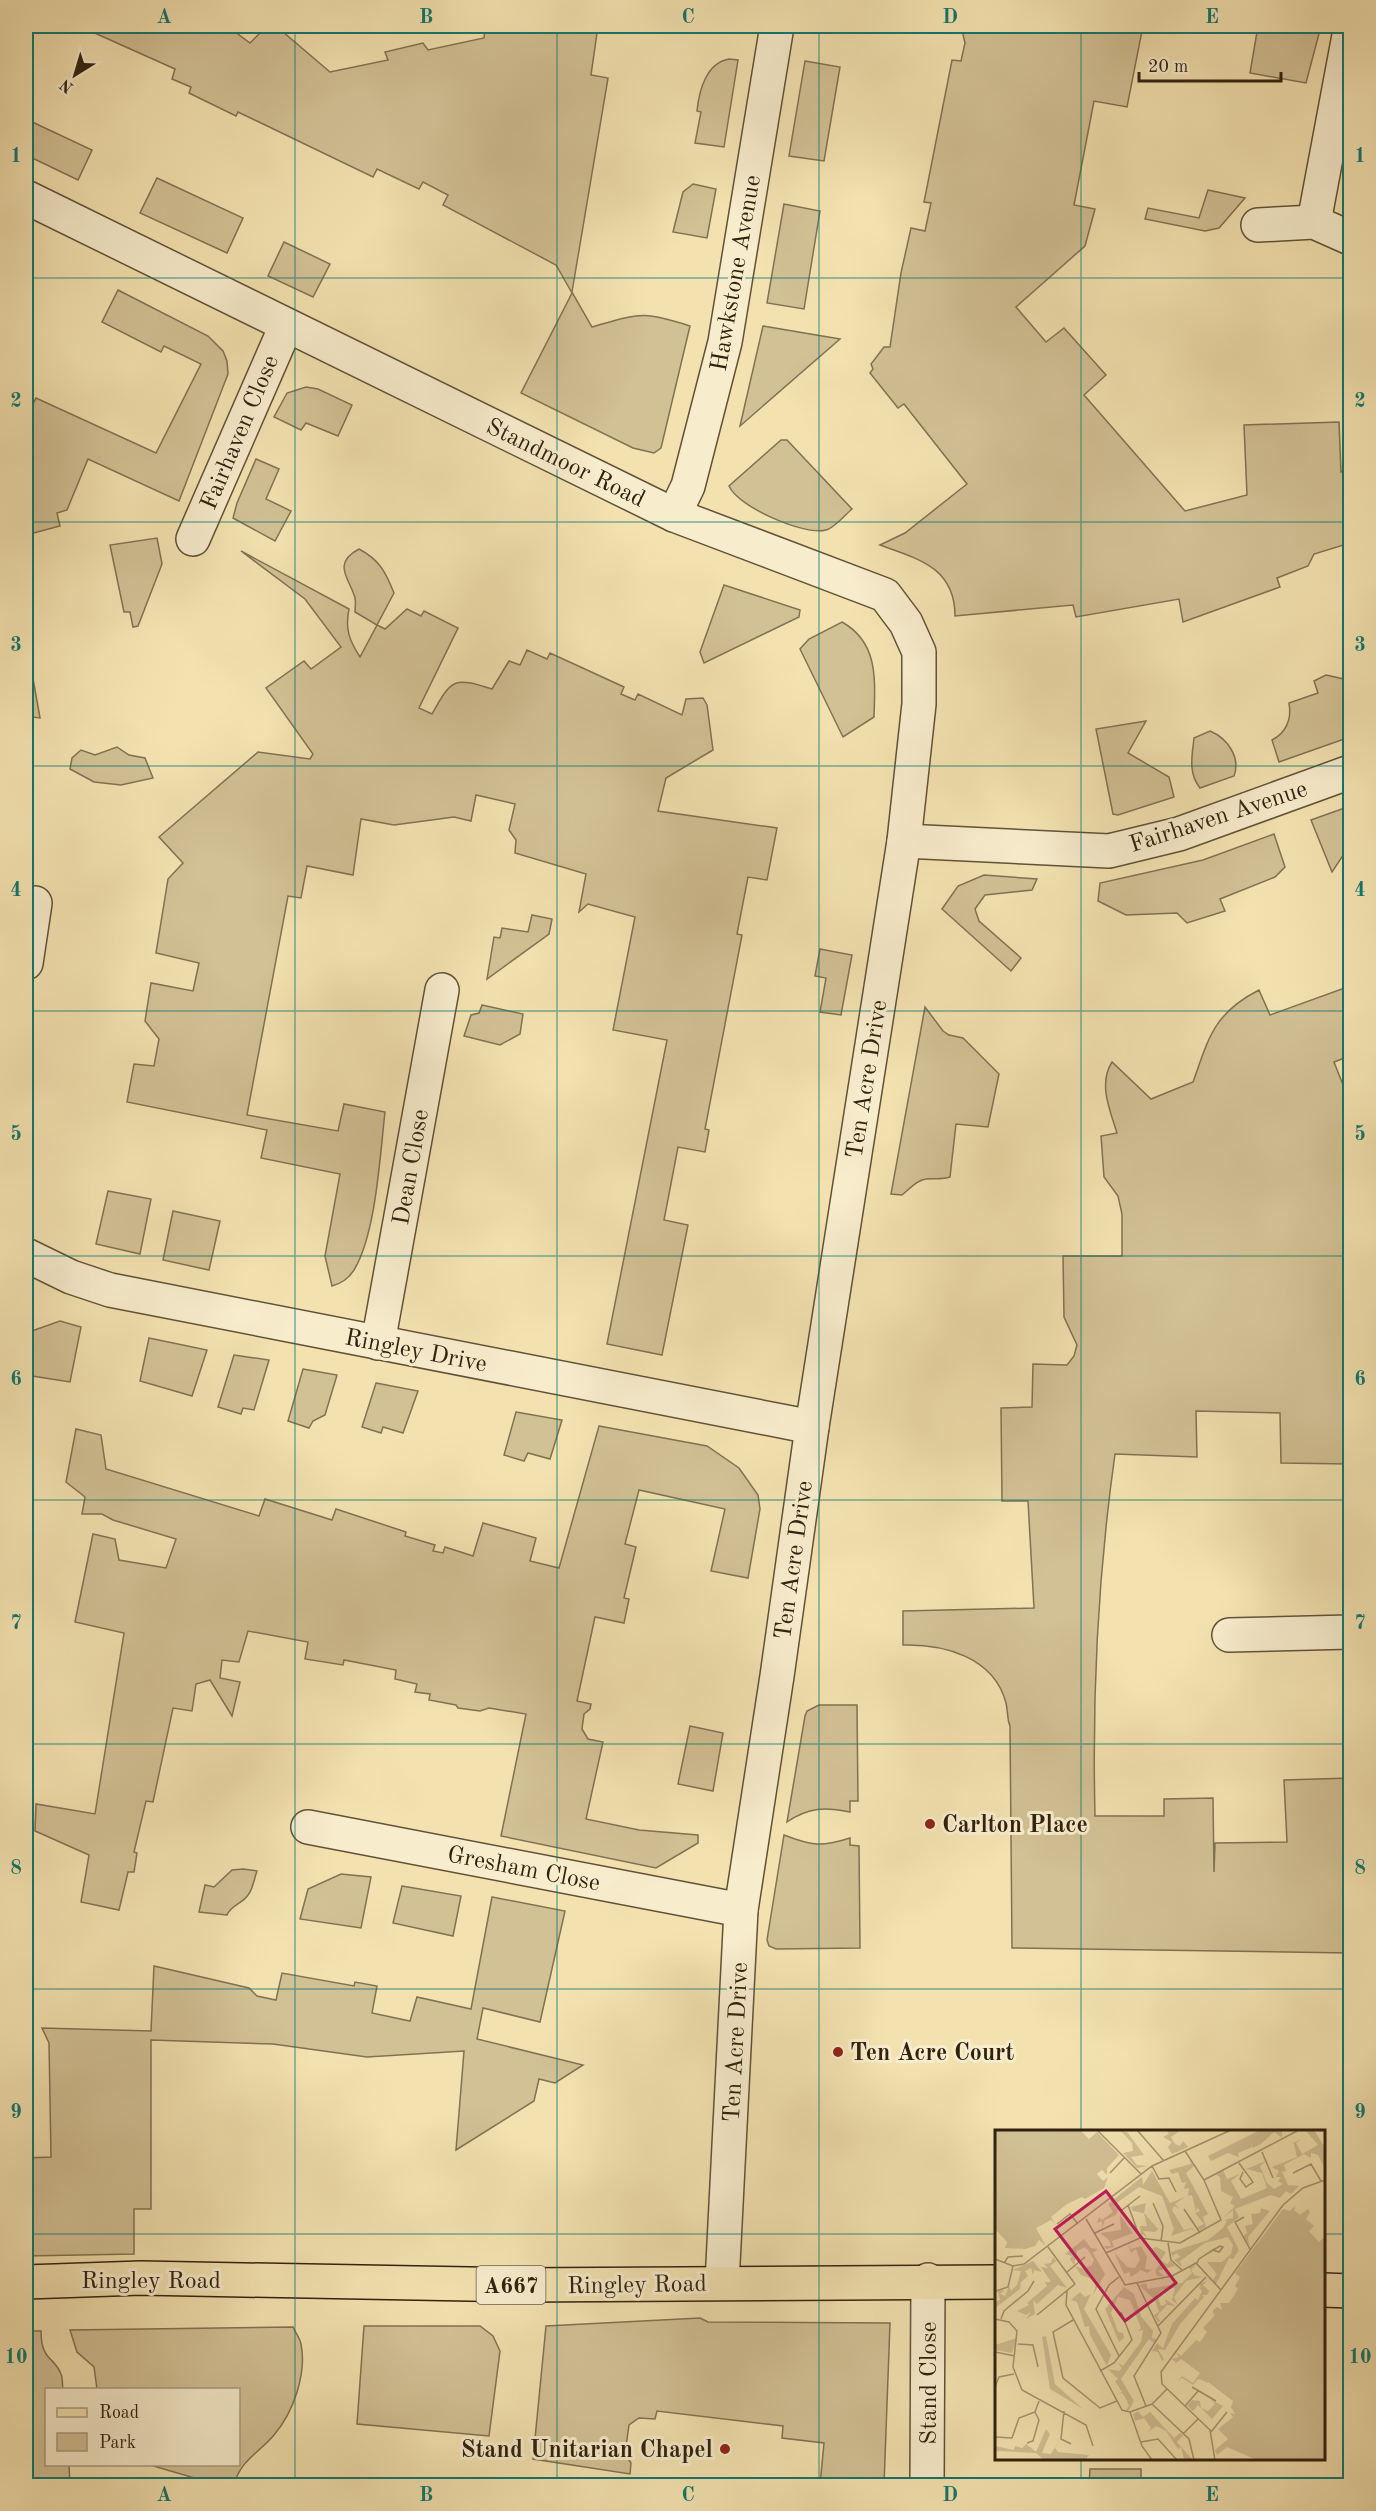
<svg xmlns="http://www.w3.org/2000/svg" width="1376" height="2511" viewBox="0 0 1376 2511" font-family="'Old Standard TT',serif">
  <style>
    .green { fill: #d2c195; stroke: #817252; stroke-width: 1.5 }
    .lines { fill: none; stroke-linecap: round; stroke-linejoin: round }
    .street-casing { stroke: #615237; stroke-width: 36 }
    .primary-casing { stroke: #30220f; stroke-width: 36 }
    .street { stroke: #f7eccc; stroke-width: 33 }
    .primary { stroke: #f3e2b0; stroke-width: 33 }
    .grid { fill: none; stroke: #0f766e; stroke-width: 1.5; stroke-opacity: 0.55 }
    .poi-dot { fill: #8f2418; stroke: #f7eccc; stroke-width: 2 }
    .labels { text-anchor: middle; stroke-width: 6; stroke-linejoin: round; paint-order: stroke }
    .shield { fill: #f7eccc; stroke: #6c5f48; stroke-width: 1.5 }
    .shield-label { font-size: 22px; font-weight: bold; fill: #30220f }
    .street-label { font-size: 24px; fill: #30220f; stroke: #f7eccc }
    .poi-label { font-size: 24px; font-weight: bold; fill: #30220f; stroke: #f7eccc; text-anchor: start }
    .inset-road { fill: none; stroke: #a59570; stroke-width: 1.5 }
    .view { fill: #c2185b; fill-opacity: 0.15; stroke: #c2185b; stroke-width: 3 }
    .inset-edge { fill: none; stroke: #30220f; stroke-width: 3 }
    .neatline { fill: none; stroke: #0f766e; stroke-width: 2 }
    .grid-label { font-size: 20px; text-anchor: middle; font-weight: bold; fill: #0f766e }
  </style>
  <rect width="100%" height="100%" fill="#f3e2b0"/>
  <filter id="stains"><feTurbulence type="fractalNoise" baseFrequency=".00333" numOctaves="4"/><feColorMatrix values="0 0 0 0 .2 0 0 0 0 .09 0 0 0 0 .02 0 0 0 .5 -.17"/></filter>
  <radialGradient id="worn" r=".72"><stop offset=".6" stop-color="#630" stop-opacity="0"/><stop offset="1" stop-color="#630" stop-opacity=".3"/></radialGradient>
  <g class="green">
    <path d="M79,26H227L250,43L267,26H276L330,72L388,60L385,52L423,43L428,50L484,38L485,26H598L591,75L608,78L572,292L592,327C639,314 641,310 690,326L661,448L654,453L633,448L521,393L572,293L556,265L443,205L448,195L423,182L419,189L377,169L373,177L238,112L236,116L189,93L191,87L172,79L175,69Z"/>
    <path d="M961,26H1143L1127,107L1094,101L1074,205L1095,209L1085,246L1016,307L1046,342L1064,328L1106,375L1084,395L1185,511L1247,495L1244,425L1339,422L1341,472L1350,471V543L1314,554L1308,566L1277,578L1280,587L1183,622L1179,599L1076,617L1073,605L955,616C955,568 919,559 880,545L905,533L967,484L904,404L898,408L870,373L873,369L871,364L884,347H890L901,273L911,228L925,231L931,203L924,202L952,60L961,61L965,43Z"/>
    <polygon points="1258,26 1321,26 1306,83 1250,73"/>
    <path d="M729,59L738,60L724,147L695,143L701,112L697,111C699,91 706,63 729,59Z"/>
    <polygon points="805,61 840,67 824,161 789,156"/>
    <polygon points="26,119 92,150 78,180 26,155"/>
    <polygon points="157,178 243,218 227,253 140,213"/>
    <polygon points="693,184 716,189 707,238 673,232 683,192"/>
    <polygon points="1208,190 1245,198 1219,228 1205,231 1145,219 1148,208 1199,218"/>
    <polygon points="784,204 820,211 804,309 767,303"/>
    <polygon points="284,242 330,264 313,297 268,276"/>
    <polygon points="118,290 208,336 223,351 227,361 228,374 179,501 88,459 67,510 57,513 60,526 26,535 26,400 33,404 36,398 156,453 201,364 164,346 161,352 102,322"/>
    <polygon points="763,326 840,339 740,426"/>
    <polygon points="306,387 318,389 352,405 338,436 306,423 301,430 274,417 287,393"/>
    <path d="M781,440H787L852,509C845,515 834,528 826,530C805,536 738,507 729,486Z"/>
    <polygon points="256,459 279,469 266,499 291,511 275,541 233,518 237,503"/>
    <polygon points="157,538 162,564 138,626 133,627 130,612 124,612 110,545"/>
    <path d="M359,549C380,560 386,573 394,593L377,625L385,629L407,609L421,616L424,611L458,628L419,708L432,714C452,678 454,677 492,689L509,661L520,665L527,650L547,659L550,653L624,687L621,694L635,700L638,694L682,715L686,699L703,698L707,705L713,750L666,778L658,811L777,828L767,880L748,877L737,934L742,935L705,1129L709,1130L705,1152L678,1147L664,1220L688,1225L662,1355L607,1344L667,1040L613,1030L635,917L588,904L579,912L586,874L515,853L516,840L509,830L515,804L476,795L471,821L454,817L394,825L361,819L353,875L307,866L301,898L288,896L247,1115L338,1131L344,1104L385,1112C380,1155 376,1234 354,1270C348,1279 342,1283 332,1286L325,1256L340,1174L261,1158L267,1130L127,1102L134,1064L154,1066L159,1039L145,1021L151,983L193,991L199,963L156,953L168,879L183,863L159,837L258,752L310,759L313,754L266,688L304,661L311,669L341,647L305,599L241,551L349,609C345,629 349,640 360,657L377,625L355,612C355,608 356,602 355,598C350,579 331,564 359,549Z"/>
    <polygon points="724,585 800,610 799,617 704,663 700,652"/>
    <path d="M842,622C879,643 875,680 874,717L843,737L800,649L809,639Z"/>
    <polygon points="26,639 40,718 32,717 26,747"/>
    <path d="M1326,675L1348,680L1350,684V737L1279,762L1272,740C1286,733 1292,719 1289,703L1318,693L1314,681Z"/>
    <polygon points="1146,721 1128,753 1169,777 1174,797 1118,815 1113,814 1096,729"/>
    <path d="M1210,731C1227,738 1241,757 1234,776L1200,788C1188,773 1192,756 1194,738Z"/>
    <polygon points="117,747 129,755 145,758 153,778 121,785 94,782 70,769 72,758 81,750 95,755"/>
    <polygon points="1350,806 1350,845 1332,872 1311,820"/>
    <polygon points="1274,834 1285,867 1275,877 1220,899 1225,911 1187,923 1177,913 1126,915 1098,901 1100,883 1203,860"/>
    <polygon points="984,875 1037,879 1032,890 985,895 975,909 979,921 1021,958 1011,971 942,909 958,886"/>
    <polygon points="532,915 552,919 549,934 487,979 494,937 500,938 502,928 528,932"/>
    <polygon points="820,949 852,955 841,1015 820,1012 826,978 815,976"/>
    <path d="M1350,986V1056L1334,1062L1347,1095L1350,1094V1464L1281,1463L1280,1413L1196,1411L1197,1457L1115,1454C1098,1574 1092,1695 1095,1816H1164V1799L1213,1798L1214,1872L1215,1843L1287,1842L1284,1780L1350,1778V1953L1012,1948L1010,1726C1007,1719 1008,1711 1006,1703C994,1657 944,1644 903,1645V1611L1034,1608L1028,1501H1002L1001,1408L1032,1407L1033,1364L1067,1365L1074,1356L1077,1345L1064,1317L1063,1256H1122V1214L1118,1196L1104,1177L1101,1136L1117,1133C1110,1110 1098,1084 1112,1062L1151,1099L1193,1082C1209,1037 1214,1013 1259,990L1270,1015Z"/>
    <polygon points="482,1005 523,1014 520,1034 500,1045 464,1036 471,1015 479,1013"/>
    <path d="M925,1007L943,1031L949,1035L963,1038L999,1074L988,1127L956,1124L950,1177C941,1180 934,1178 926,1179C916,1180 909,1190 902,1195L891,1194Z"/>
    <polygon points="108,1191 151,1199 140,1254 96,1244"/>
    <polygon points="173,1211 220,1221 209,1270 163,1260"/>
    <polygon points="60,1321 81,1327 70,1382 26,1375 26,1333"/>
    <polygon points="149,1338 207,1350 192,1396 140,1381"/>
    <polygon points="234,1355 269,1360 254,1410 243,1408 241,1414 218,1407"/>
    <polygon points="303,1369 337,1375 325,1415 313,1421 309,1428 288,1421"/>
    <polygon points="376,1383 418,1391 403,1433 383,1427 381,1433 362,1427"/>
    <polygon points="516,1412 562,1420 550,1459 528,1453 524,1461 504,1455"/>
    <polygon points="599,1426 707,1446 739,1468 758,1495 760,1509 748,1578 711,1571 725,1509 639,1490 625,1544 636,1547 624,1598 629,1599 624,1623 595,1617 577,1701 591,1704 590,1709 584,1714 582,1729 588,1739 603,1742 586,1819 639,1830 698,1835 698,1843 656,1868 501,1836 526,1714 489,1708 480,1711 458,1708 456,1705 429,1700 430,1694 415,1692 417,1684 395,1679 396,1670 344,1660 343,1665 305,1659 308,1642 248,1631 239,1662 222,1660 220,1678 240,1682 232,1716 210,1680 196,1684 192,1711 173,1708 153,1802 146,1801 134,1852 137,1853 134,1872 128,1872 119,1910 81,1902 89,1855 35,1831 36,1804 95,1814 124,1633 75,1622 93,1534 115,1539 119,1560 166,1568 176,1539 113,1520 102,1514 82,1514 85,1497 66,1482 76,1429 101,1435 106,1469 259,1516 265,1499 332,1520 336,1509 406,1532 405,1536 435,1545 433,1551 443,1553 445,1547 473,1556 483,1523 536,1538 530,1561 559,1568"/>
    <path d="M819,1705H857L858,1801H850V1812C825,1807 809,1807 787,1822L805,1716L807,1711Z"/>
    <polygon points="690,1726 723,1733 713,1791 678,1784"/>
    <path d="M784,1835C812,1846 822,1847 850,1838V1845L859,1846L860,1948L776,1949L769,1946L767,1940Z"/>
    <path d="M243,1869L257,1871C254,1879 253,1889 248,1895C242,1904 231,1905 227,1915L199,1912L205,1885L214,1887L232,1870Z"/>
    <polygon points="341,1874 371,1877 361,1928 300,1919 308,1889"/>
    <polygon points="402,1886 461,1896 453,1936 393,1923"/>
    <polygon points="492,1897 565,1911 540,2022 483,2008 477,2039 583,2065 555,2083 539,2079 534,2101 456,2150 464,2051 367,2057 273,2044 151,2040 151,2209 134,2209 134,2254 26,2256 26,2158 51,2157 49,2043 42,2028 151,2031 154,1966 249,1988 257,1996 276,2000 282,1973 354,1986 355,1982 377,1986 372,2013 410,2021 417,1997 471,2009"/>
    <polygon points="700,2318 708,2322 890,2323 884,2485 820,2485 824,2443 782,2438 783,2426 657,2411 655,2419 639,2418 629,2425 625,2454 631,2463 630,2474 533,2459 546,2326"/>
    <polygon points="364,2326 480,2326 493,2336 500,2351 489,2436 357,2424"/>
    <path d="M293,2327C295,2332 300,2338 301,2344C307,2374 293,2413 274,2435C259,2453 239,2461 234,2486L206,2485L205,2481L150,2465L238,2464V2390L97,2389L94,2367L77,2352L70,2330Z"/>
    <path d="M26,2331H41C41,2361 54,2356 61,2374C63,2378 62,2385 63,2389L46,2390V2464L69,2465L70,2485H33L26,2470Z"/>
    <polygon points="1090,2469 1141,2469 1141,2485 1089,2485"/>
  </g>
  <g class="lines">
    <defs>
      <g id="street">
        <polyline points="26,197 674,515 885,595 906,623 919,652 919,704 904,841 812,1427 777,1676 741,1910 722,2283"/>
        <polyline points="1314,222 1350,30"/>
        <polyline points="1258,225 1314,222 1350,238"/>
        <polyline points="674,515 688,486 725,342 777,26"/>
        <polyline points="193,539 286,326"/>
        <polyline points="904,841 1109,851 1179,834 1350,772"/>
        <polyline points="26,963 35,903"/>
        <polyline points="26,1255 71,1277 110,1290 812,1427"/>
        <polyline points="378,1343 442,990"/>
        <polyline points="1229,1635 1350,1632"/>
        <polyline points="308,1827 741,1910"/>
        <polyline points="927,2486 928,2280"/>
      </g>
      <g id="primary">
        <polyline points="26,2282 141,2278 519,2285 996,2282"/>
        <polyline points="1324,2290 1350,2291"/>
      </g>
    </defs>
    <use href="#street" class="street-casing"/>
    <use href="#primary" class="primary-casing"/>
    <use href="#street" class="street"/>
    <use href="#primary" class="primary"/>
  </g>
  <path class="grid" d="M295,26V2486M557,26V2486M819,26V2486M1081,26V2132M26,278H1350M26,522H1350M26,766H1350M26,1011H1350M26,1256H1350M26,1500H1350M26,1744H1350M26,1989H1350M26,2234H996M1324,2234H1350M1081,2458V2486"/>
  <g class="poi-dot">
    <circle cx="930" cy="1824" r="6"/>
    <circle cx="838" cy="2052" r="6"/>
    <circle cx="725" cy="2449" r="6"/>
  </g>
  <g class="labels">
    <rect class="shield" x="476.5" y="2266" width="69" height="38" rx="4.5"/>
    <g class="shield-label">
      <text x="511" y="2293">A667</text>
    </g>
    <g class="street-label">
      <text transform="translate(735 273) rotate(-80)" y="8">Hawkstone Avenue</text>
      <text transform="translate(239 432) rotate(-67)" y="8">Fairhaven Close</text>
      <text transform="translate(566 462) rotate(26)" y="8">Standmoor Road</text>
      <text transform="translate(1218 816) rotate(-18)" y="8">Fairhaven Avenue</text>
      <text transform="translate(866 1079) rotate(-81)" y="8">Ten Acre Drive</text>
      <text transform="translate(410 1167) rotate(-80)" y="8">Dean Close</text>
      <text transform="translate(416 1350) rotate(11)" y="8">Ringley Drive</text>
      <text transform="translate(793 1560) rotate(-82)" y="8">Ten Acre Drive</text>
      <text transform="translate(524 1868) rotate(11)" y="8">Gresham Close</text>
      <text transform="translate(735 2042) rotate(-87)" y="8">Ten Acre Drive</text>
      <text x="151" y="2288">Ringley Road</text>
      <text transform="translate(637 2284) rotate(-1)" y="8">Ringley Road</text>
      <text transform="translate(928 2383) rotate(-90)" y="8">Stand Close</text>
    </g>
    <g class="poi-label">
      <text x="942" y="1832">Carlton Place</text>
      <text x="850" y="2060">Ten Acre Court</text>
      <text x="713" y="2457" text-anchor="end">Stand Unitarian Chapel</text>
    </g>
  </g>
  <g transform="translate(995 2130)">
    <rect width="330" height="330" fill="#f3e2b0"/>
    <path d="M0,0H85L94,9L102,2L124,25L112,38V45L107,40L102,44L108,51L113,47L109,58L90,69L87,67L72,74L56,87L60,93L56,90L41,98L51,116L44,110L40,116L30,119L10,118L12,112L0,99ZM125,0L133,3L149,25L136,27L142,35L153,36L142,38L128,23L138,21L137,13ZM172,0H186L176,7L180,14L185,16L188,11L193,17L177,24L173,17L177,12L168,7L174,4ZM265,0H287V8L279,2L266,14L258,18L256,13L257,17L243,23L244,27L233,23L216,31L213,26ZM310,0H319L329,16L330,39L323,25L316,23V28L309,24L289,35L291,41L287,42L293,55L304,56L296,64L291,61L285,68L276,65L240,79L244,87L232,97L244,120L238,129L234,128L221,154L217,151L222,144L212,132H227L236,124L238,115L233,107L210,113L185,131L187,137L179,130L185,127L182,123L177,126L176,122L213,110L228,98L232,91L229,90L238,88V80L228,88L240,76L235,73L238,67L226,61L225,47L221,45L228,40L232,49L245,44L236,51L246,69L272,58L267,43L251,39L271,31L265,36L272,53L279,59L288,54L283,51L286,47H281L284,41L277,37L302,27L299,14L292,9L298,13L306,9L301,13L307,24L323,15ZM194,29L199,36L191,43L213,84L208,87L211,97L205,100L202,97L209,94L200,83L205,81L202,77L201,82L197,65L193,66L194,58L189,59L191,52L187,53L183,42L177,44L174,40L196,34ZM157,41L175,73L190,67L180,74L185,79L179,76L177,80L189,100L197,98L201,102L196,99L176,106L179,99L167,66L144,57L119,75L123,80L121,85L110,90L107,98V91L102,93L104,87L107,90L118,82L113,74L147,47L148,55ZM151,73L149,83L163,99L167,96L160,102L148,101L152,107L146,104L145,96H152L149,83L138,81L136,77ZM301,75L299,80L305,85L313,79L315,82L311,89L319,96L314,101L324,112L330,106V330H262L232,317L222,325L220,320L233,309L223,299L238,287L235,283L240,284L236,277L238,271L213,252L207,259L212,253L209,251L203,249L198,255L187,248L183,251L187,246L198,253L205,243L186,229L181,233L177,229L184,227L181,222L186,226L201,210L205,212L212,202L208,198L219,186L218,180L222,177L227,180L225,173H234L243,159L240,156L245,147L240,143L288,79L295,81ZM266,78L275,81L253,107L254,116L248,106L252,103L250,96L258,94L256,84L265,83ZM125,85L138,103L117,111L119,117L111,119L109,116H116L114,110L105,103L126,100ZM89,109L96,118L103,119L98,123L110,144L98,165L102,151L86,145L80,136L88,139L97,135L99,130L93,120L90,117L82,121L79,135L75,129L77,126L70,124ZM133,115L136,119L146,116L152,127L150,139L157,140L152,143L146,140L136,147L134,142L129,144L119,122L132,137L140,138L145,130L141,119L136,123ZM161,117L171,122L166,130L172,134L175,131L184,140L179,136L163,141L169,146H162L160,140L166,133L156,119ZM58,127L61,131L55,136L72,158L63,155L42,174L38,170L40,184L31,189L36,182L31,185L22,181L34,175L32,173L52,156L50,152H56L46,137L53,138L49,134L56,133ZM38,131L47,142L39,140L38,145L36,138L30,141L33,146L26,152L25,159L0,178V172L5,170L3,161L10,160L5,164L10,166L14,156L16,161L22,155L26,141L18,140ZM202,135L196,139L199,145L207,147L191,151L179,167L182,174L177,170L180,158L167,160L162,165L166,176L171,174L170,169L180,176L172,175L162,186L165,191L169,187L164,192H163L159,185L164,182L160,170L144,155L151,153L153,159L187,153L197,143L194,137ZM212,151L208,155L214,161L212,165H207L209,167L185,194L170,220L163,219L169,229L167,231L163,222L157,221L162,213L168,218L177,194L200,168L203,170L207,161L202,156L206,158L204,154ZM129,157L139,164L146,186L158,201L157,208L162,209L159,213L154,209L126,249L139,271L134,280H131L134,276L130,267L127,263L121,265L127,262L120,251L123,249L113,239L124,241L127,238L122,232L128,236L146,212L148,200L143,201L146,198L135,170L123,167L116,183L123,202L128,203L129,208L124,212L110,179ZM85,162L90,167L96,164L89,179L116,225L112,236L95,205L94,196L90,197L82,172L76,170ZM51,206L60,254L88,279L55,259L47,207ZM22,208L17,223L0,220V215ZM215,269L228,276L217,289L203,275L198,281L192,276L197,270L205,271L206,278L213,281L220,274ZM143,281L148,287L155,282L179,308L185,303L188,305L182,312L197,329H189L186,317L183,319L171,301L161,296L153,302L156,298L149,288L140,291L138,284ZM51,299L55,304L47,323L56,324L65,309L60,318L63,322L94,325L90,330H49L41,323L0,321V316L19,320L20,316L27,318L31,314L41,322Z" fill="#d2c195"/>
    <path class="inset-road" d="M102,0L146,44M142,0L169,31M267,22L278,48M244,33L258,52L251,57L245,49L248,42M157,36L164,49L174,48L181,62M115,43L129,28M298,43L316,34L326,51M209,50L302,1M158,73L168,96L166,112M133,75L145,108M189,79L205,103M127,80L145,66M249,87L240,92L255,119M91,89L130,155L177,146L201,133L226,160M62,94L75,84L83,94M100,103L119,94M173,113L176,130L187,140M53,117L80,154M111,123L145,108L185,113L226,90L209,50L190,21M0,129L18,136L29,134L157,36L236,0M9,133L13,127L28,126M202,133L204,129L207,127L218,120L225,116L228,117L224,122L218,120M72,142L90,127M124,147L114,155L101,179L124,226M142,153L166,203L139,246L151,276M1,161L13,157L18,136M72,161L71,175L127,280L135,282L157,274L172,259M42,185L80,154M0,189L14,192L22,201L18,237L27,260L91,295L98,316M6,189L9,181L33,161L39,151M78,190L58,202L68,248L105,278L122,271M163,196L211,147M23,214L38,215L43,237M0,222L20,226M105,241L119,233L137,210L126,182M0,257L4,247L19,244M197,257L221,271M157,274L194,309L199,330M190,276L204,260M69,281L66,309L76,314M135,282L147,316L157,330M216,302L232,282M188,304L203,289M0,307L17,308L24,288L40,282L44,271M146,312L163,309L182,330M32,313L38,311L44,290L40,282M220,330L215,300L167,254L166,242L288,75L308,58L330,50"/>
    <path class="view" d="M111,61L181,153L130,191L60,99Z"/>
    <rect width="330" height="330" class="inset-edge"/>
  </g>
  <rect width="1376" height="2511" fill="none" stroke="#f3e2b0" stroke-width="66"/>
  <rect x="45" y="2388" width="195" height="78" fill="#f7eccc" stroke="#a79b80" stroke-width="1.5"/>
  <rect x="57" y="2408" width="30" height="9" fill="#f3e2b0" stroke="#a79b80" stroke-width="1.5"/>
  <text x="99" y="2418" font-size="18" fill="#30220f">Road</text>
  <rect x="57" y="2433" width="30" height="18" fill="#d2c195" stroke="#a79b80" stroke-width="1.5"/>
  <text x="99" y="2448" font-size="18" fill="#30220f">Park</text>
  <g transform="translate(75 75) rotate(217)" stroke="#f7eccc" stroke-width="4.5" paint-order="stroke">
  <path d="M0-4.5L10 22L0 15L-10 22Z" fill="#30220f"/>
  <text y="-9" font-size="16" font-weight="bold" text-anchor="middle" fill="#30220f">N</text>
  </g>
  <path d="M1139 72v9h142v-9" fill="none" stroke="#30220f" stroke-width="3"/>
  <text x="1148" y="72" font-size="18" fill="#30220f" stroke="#f7eccc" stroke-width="4.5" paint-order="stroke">20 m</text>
  <rect x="33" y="33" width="1310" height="2445" class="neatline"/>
  <g class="grid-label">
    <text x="164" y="23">A</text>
    <text x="426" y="23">B</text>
    <text x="688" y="23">C</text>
    <text x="950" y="23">D</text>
    <text x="1212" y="23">E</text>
    <text x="16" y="162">1</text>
    <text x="1360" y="162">1</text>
    <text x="16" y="407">2</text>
    <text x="1360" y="407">2</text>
    <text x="16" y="651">3</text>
    <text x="1360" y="651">3</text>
    <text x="16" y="896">4</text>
    <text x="1360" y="896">4</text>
    <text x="16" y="1140">5</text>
    <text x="1360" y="1140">5</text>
    <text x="16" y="1385">6</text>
    <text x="1360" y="1385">6</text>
    <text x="16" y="1629">7</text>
    <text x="1360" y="1629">7</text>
    <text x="16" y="1874">8</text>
    <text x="1360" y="1874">8</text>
    <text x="16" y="2118">9</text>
    <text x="1360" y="2118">9</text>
    <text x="16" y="2363">10</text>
    <text x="1360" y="2363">10</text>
    <text x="164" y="2501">A</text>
    <text x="426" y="2501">B</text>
    <text x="688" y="2501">C</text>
    <text x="950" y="2501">D</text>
    <text x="1212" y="2501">E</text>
  </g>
  <rect width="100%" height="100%" filter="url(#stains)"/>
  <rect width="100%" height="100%" fill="url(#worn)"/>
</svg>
